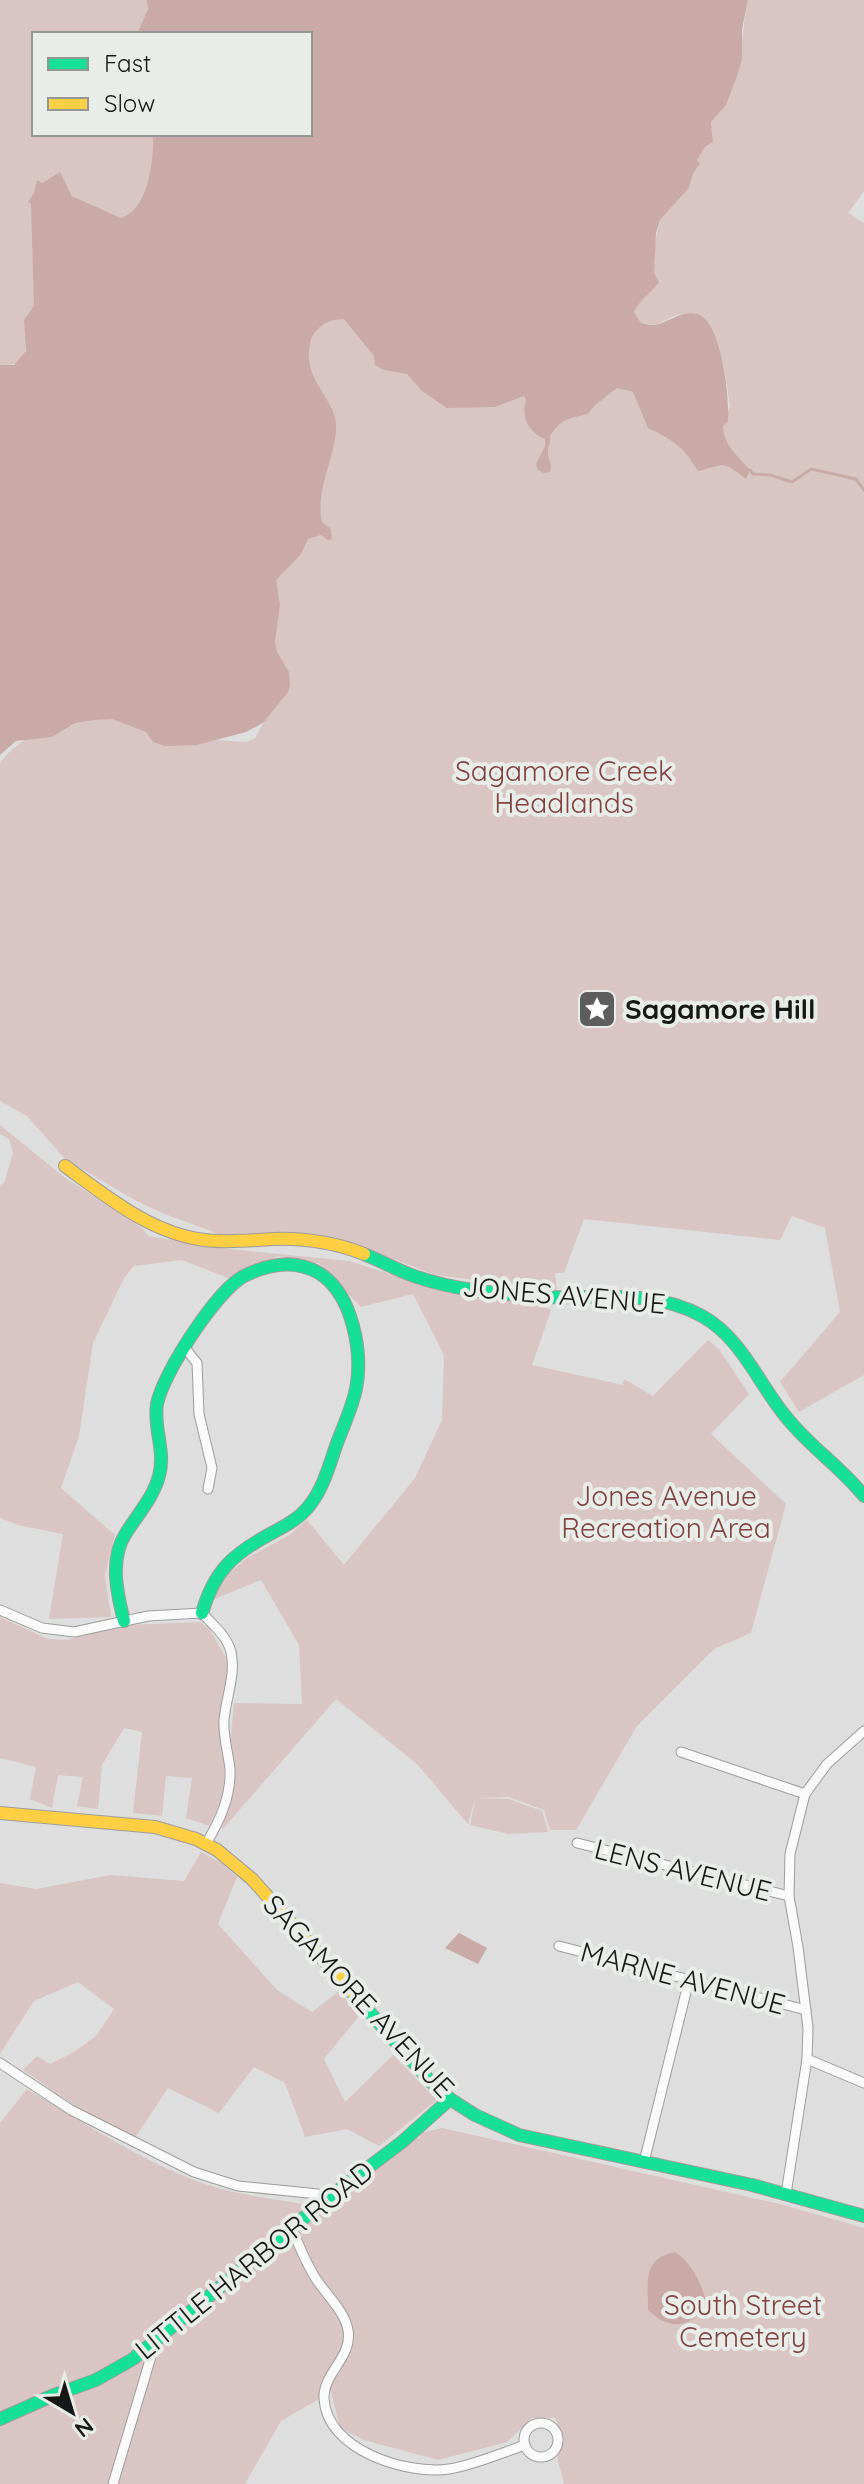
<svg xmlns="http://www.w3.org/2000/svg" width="864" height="2484" viewBox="0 0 864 2484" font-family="Quicksand,sans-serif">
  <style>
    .green { fill: #d9c6c4 }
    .water { fill: #c9aaa7 }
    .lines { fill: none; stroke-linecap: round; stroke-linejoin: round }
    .stream { stroke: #c9aaa7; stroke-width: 3 }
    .street-casing { stroke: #9c9d9c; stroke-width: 11 }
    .fast-casing { stroke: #9c9d9c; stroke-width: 14 }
    .slow-casing { stroke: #9c9d9c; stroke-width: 14 }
    .street { stroke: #fafafa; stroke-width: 9 }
    .fast { stroke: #16e098; stroke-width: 12 }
    .slow { stroke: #ffcf43; stroke-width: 12 }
    .labels { text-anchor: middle; stroke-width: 8; stroke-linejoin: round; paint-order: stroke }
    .park-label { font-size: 28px; fill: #814240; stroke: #e9ede9 }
    .poi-label { font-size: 28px; font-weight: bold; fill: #161716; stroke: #e9ede9; text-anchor: start }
    .street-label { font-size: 28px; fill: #161716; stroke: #e9ede9 }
  </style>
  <rect width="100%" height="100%" fill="#dddedd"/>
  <g class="green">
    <polygon points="0,0 149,0 146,15 137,34 34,34 34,134 153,134 154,162 148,203 129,215 121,218 72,196 68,187 34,307 25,353 22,360 0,370"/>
    <path d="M748,0H864V191L848,213L864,223V1375L799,1412L780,1382L840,1312L825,1228L792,1216L780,1240L584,1219L564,1273H555L557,1290L435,1275L349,1242L284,1232L230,1238L162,1213L135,1200L65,1159L27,1116L0,1101V763L8,753L38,729L74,710L216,740L247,742L255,738L267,717L277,652L274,638L280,604L274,589L310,338L318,328L337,316L522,385L551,431L603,388L633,385L650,429C677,443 696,458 727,464L729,447L723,435V425L730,406L724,368L718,343L697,314H679L655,325L641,323L634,312L637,303L645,298L654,273L653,252L660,220L689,188L693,174L699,167L697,160L705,147L713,142L711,122C746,84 738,47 748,0Z"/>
    <polygon points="0,1125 64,1177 142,1228 148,1236 220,1248 349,1261 428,1286 501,1300 528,1301 551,1310 532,1365 623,1385 624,1379 653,1396 708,1340 719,1349 749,1394 711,1434 786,1504 751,1633 714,1649 637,1726 576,1830 550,1830 544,1810 509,1797 476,1798 509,1799 542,1811 548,1832 508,1834 470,1825 475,1800 468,1824 417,1764 336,1699 222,1830 234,1703 302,1704 299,1645 261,1580 212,1600 227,1575 247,1558 289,1535 307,1520 344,1565 415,1478 442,1420 444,1355 413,1294 361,1307 318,1263 278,1256 228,1278 182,1260 134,1266 124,1278 93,1343 79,1436 61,1488 115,1535 105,1574 111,1617 49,1619 63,1534 18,1525 0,1518 0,1185 4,1183 13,1153 9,1139 0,1134"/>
    <polygon points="0,1617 48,1639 66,1640 126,1625 200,1622 209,1628 229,1663 219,1730 224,1754 224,1794 209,1826 186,1818 192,1778 166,1776 162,1816 133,1813 142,1732 124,1728 102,1765 98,1809 77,1806 83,1777 58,1775 52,1808 30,1799 36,1767 0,1758"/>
    <polygon points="201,1852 220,1862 237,1877 218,1924 277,1990 312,2012 339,1991 359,2016 324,2059 345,2102 393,2055 437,2100 379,2146 347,2129 305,2137 285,2083 254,2067 219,2113 168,2088 135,2138 75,2106 23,2070 37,2056 50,2064 74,2052 96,2036 114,2009 78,1982 34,2001 0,2054 0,1883 36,1889 111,1875 184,1881"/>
    <path d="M27,2089C84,2123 155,2170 218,2188C246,2196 276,2199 303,2204L415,2136L419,2139L421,2133L442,2128L780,2204L864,2228V2484H564L557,2457L564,2441L555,2418H532L507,2442L438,2460L364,2440L340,2428L331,2392L281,2421L245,2484H0V2123Z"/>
  </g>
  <g class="water">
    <path d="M147,0H748L742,29V59L737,76L726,105L711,122L713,142L705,147L697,160L700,164L693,174L689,188L660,220L656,233L654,273L659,282C651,294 639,300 634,312L641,323C646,324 650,325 654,325C669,323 680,310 697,314C722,320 730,400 728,421L723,426C724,446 738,456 750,470L746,479C721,460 727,464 698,471C682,445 675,442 648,428L633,392L617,388L595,405L588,414C568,419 562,418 550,436C551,443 548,445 548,451C547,459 553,463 550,472L544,473L538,470L536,464L545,446V439C528,432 521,417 526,400L524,396L495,407L447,408L422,391L407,374L384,370L375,365L374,356L344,319C334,319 324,322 317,330C310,337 310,343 309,352C307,386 339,401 336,431C334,460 315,492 322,522L331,529L332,539L328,540L321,535L308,539L301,554L276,580L280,605L275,641L277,652L289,672L290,685L288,692L263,723L246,732L197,745L165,746L153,742L146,732L112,719L94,720L75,723L52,737L16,741L0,755V365H14L26,351L24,320L34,306L31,204L28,202L34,193L37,180L42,183L60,172L72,196L121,218C149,210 154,158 153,134H310V34H137L148,9Z"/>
    <polygon points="459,1933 487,1948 478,1964 445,1948"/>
    <path d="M675,2252C693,2264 701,2283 707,2304C690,2330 669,2330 648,2310C648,2283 642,2258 675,2252Z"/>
  </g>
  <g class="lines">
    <polyline class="stream" points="750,470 753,474 770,475 792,482 811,469 856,479 864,490"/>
    <defs>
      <g id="street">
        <polyline points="185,1348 197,1363 199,1414 212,1468 208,1489"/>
        <path d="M0,1610L42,1628L74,1632L148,1616L202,1613C213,1625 227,1636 231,1652C236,1675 226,1697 224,1720C223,1736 228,1752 230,1769C231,1797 220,1820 206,1844"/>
        <polyline points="681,1752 805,1794"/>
        <polyline points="577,1843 789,1896"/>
        <polyline points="559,1946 806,2010"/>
        <polyline points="807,2059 864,2083"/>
        <polyline points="0,2063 71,2110 194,2172 238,2186 318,2194 328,2198"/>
        <polyline points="644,2162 689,1980"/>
        <polyline points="786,2194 807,2059 808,2028 798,1947 789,1896 790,1854 805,1794 827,1764 864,1731"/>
        <path d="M292,2229C299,2246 306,2263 316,2279C326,2294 345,2312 348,2330C353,2357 323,2373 324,2398C326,2450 406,2475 449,2469C475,2465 501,2453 525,2445"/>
        <circle cx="541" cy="2440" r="17"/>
        <polyline points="113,2484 156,2340"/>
      </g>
      <g id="fast">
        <path d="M364,1254C381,1261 397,1270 414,1276C456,1291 503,1294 546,1297C599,1299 654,1289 702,1316C742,1338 759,1385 787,1418C810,1447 841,1467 864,1496"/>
        <path d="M124,1621C117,1593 109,1559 126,1533C138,1514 153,1498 159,1476C166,1451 153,1428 157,1404C163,1373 217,1290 244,1276C268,1264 295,1259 319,1273C353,1294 363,1353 356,1389C352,1408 343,1427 336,1446C329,1466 323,1489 309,1506C299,1519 285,1526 270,1534C233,1554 214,1571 202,1613"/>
        <polyline points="351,1991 429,2080 450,2099 475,2115 519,2135 752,2185 864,2216"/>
        <polyline points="0,2419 54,2395 96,2380 133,2359 328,2198 402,2142 450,2099"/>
      </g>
      <g id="slow">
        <path d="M65,1166C107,1197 152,1234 205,1240C228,1243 251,1240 273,1239C304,1238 336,1243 364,1254"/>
        <polyline points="0,1813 155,1827 196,1839 217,1850 252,1879 351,1991"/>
      </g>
    </defs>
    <use href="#street" class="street-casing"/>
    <use href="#fast" class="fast-casing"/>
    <use href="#slow" class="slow-casing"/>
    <use href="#street" class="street"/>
    <use href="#fast" class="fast"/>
    <use href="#slow" class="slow"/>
  </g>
  <defs>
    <symbol id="sight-square" viewBox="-11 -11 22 22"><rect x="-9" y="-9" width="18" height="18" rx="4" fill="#5c5d5c" stroke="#e9ede9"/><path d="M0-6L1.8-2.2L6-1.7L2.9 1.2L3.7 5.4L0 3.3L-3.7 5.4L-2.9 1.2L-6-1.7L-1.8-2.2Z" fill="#fff"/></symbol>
  </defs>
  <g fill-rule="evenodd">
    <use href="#sight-square" x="575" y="987" width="44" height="44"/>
  </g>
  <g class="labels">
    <g class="park-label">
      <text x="564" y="781">Sagamore Creek<tspan x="564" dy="32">Headlands</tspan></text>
      <text x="666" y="1506">Jones Avenue<tspan x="666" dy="32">Recreation Area</tspan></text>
      <text x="743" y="2315">South Street<tspan x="743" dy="32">Cemetery</tspan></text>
    </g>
    <g class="poi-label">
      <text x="625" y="1019">Sagamore Hill</text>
    </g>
    <g class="street-label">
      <text transform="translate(564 1295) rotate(5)" y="10">JONES AVENUE</text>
      <text transform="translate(683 1870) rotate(14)" y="10">LENS AVENUE</text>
      <text transform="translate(683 1978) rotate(15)" y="10">MARNE AVENUE</text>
      <text transform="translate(359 1996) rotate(47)" y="10">SAGAMORE AVENUE</text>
      <text transform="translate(254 2260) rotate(-39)" y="10">LITTLE HARBOR ROAD</text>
    </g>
  </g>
  <rect x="32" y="32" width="280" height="104" fill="#e9ede9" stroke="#959795" stroke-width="2"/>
  <rect x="48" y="58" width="40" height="12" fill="#16e098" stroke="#959795" stroke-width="2"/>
  <text x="104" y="72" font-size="24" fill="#161716">Fast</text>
  <rect x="48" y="98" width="40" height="12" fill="#ffcf43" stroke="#959795" stroke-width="2"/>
  <text x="104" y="112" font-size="24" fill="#161716">Slow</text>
  <g transform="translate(72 2412) rotate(142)" stroke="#e9ede9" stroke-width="6" paint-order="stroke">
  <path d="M0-6L14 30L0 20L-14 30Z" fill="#161716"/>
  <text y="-12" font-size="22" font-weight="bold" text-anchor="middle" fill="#161716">N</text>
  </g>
</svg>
